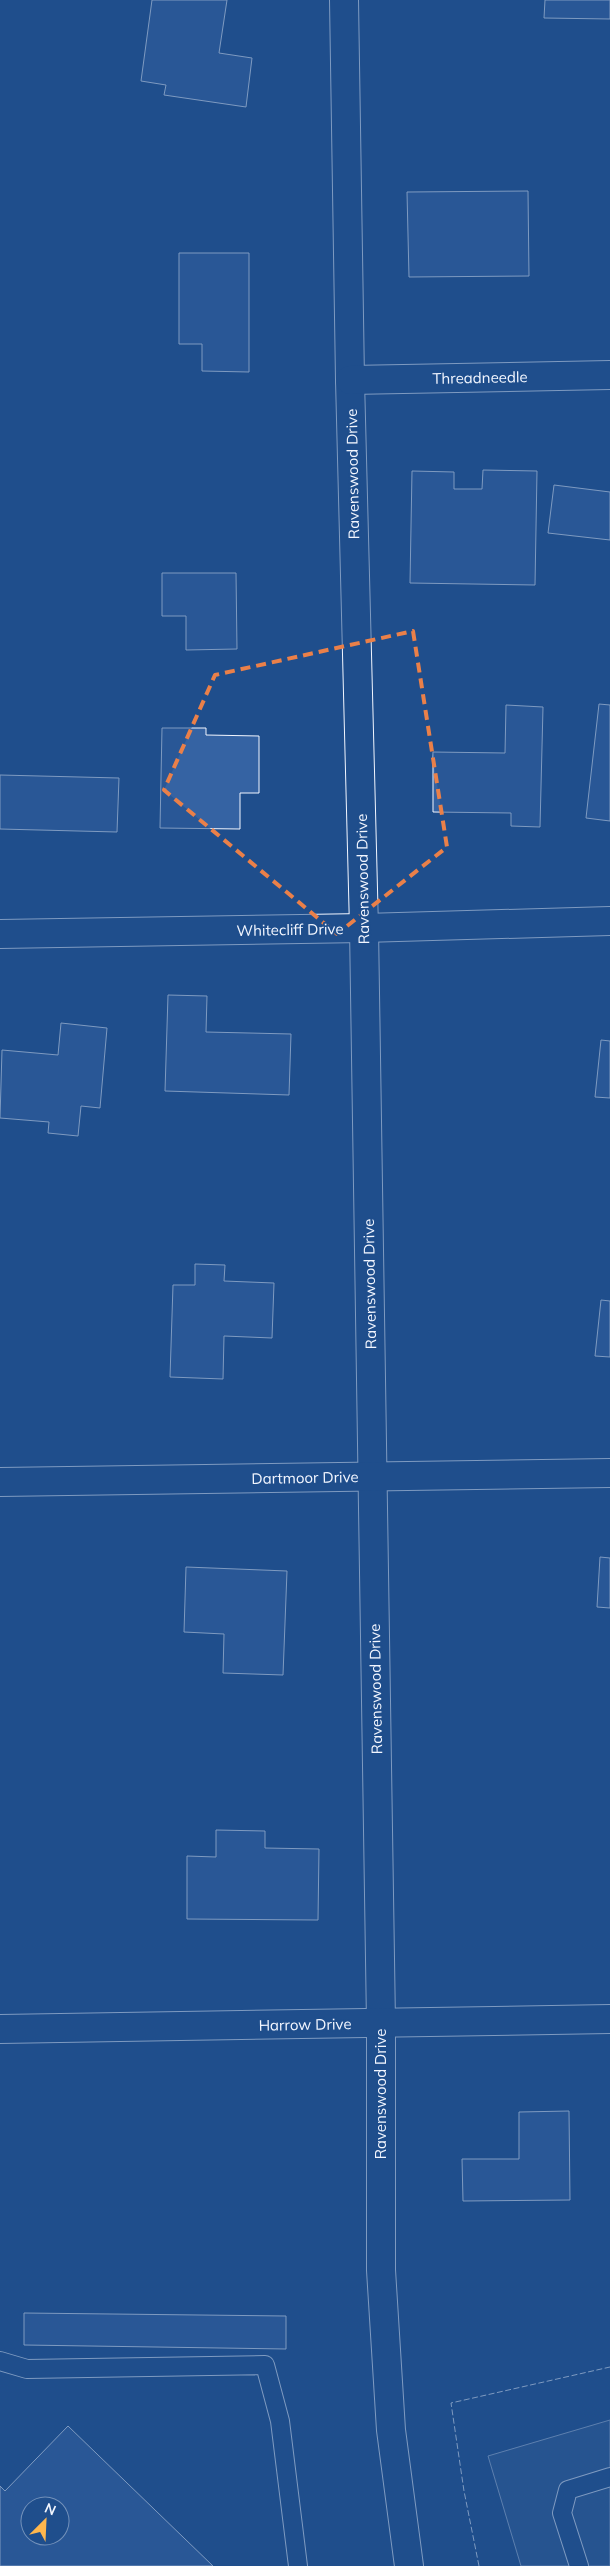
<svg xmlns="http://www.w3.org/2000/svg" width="610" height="2566" viewBox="0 0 610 2566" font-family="Mulish,sans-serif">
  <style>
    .built { fill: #305b95; stroke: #a8bbd7 }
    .building { fill: #3563a3; stroke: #f2f6ff; fill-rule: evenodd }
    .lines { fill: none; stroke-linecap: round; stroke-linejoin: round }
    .lane-casing { stroke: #f2f6ff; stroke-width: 20 }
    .street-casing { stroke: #f2f6ff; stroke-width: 30 }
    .lane { stroke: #1f4e8c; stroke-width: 18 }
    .street { stroke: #1f4e8c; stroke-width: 28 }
    .fence { stroke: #f2f6ff; stroke-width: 1; stroke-dasharray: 6 2.5; stroke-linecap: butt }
    .marked { fill: none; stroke: #ea8049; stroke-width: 4; stroke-dasharray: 10 6; stroke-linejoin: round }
    .labels { text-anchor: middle; stroke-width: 4; stroke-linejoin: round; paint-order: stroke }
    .street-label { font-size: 15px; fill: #f2f6ff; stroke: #1f4e8c }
  </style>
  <rect width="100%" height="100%" fill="#1f4e8c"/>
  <polygon class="built" points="610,2420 610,2566 521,2566 488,2456"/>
  <g class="building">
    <polygon points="152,0 227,0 219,53 252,58 246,107 164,95 166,85 141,81"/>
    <polygon points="545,0 610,0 610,19 544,18"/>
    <polygon points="528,191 529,276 409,277 407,192"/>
    <polygon points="179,253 249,253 249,372 202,371 202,344 179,344"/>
    <polygon points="483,470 537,471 535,585 410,583 412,471 454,472 454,489 482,489"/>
    <polygon points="554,485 610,492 610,540 548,533"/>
    <polygon points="162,573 236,573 237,649 186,650 186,616 162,616"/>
    <polygon points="599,704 610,705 610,821 586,818"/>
    <polygon points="506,705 543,707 540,827 511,826 511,813 433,812 433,752 505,753"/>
    <polygon points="162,728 206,728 206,735 259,736 259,793 240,793 240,829 160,828"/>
    <polygon points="0,775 119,778 117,832 0,829"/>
    <polygon points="168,995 207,996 206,1032 291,1034 289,1095 165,1091"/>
    <polygon points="61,1023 107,1028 100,1108 81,1106 78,1136 48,1133 49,1122 0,1118 2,1050 58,1055"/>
    <polygon points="601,1040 610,1041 610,1098 595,1097"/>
    <polygon points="195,1264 225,1265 224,1281 274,1283 272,1338 224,1336 223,1379 170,1377 173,1285 195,1285"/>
    <polygon points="601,1300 610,1301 610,1357 595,1356"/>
    <polygon points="600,1557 610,1558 610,1608 597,1607"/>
    <polygon points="186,1567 287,1571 283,1675 223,1673 224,1634 184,1632"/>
    <polygon points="216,1830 265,1831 265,1848 319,1849 318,1920 187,1919 187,1856 216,1857"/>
    <polygon points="569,2111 570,2200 463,2201 462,2159 519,2159 519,2112"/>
    <polygon points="24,2313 286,2316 286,2349 24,2345"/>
    <path d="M68,2426L213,2566H0V2486L5,2491ZM30,2506H60V2536H30Z"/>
  </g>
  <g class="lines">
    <defs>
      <g id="lane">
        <polyline points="0,2361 27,2369 265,2365 280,2421 298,2566"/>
        <polyline points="579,2566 562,2513 568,2490 610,2477"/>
      </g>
      <g id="street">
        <polyline points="344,0 350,380 364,928 381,2023 381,2270 391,2430 409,2566"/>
        <polyline points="350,380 610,375"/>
        <polyline points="0,934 364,928 610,921"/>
        <polyline points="0,1482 610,1473"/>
        <polyline points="0,2029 610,2019"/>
      </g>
    </defs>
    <use href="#lane" class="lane-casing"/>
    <use href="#street" class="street-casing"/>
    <use href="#lane" class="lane"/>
    <use href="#street" class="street"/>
    <polyline class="fence" points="479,2566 464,2491 451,2403 610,2367"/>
  </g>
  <path d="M0 0H610V2566H0ZM413,631L447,847L337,934L164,790L215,675Z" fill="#1f4e8c" fill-opacity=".55" fill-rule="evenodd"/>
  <path class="marked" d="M413,631L447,847L337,934L164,790L215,675Z"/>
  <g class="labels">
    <g class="street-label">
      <text transform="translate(480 378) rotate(-1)" y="5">Threadneedle</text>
      <text transform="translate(353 474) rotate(-91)" y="5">Ravenswood Drive</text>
      <text transform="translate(363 879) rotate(-91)" y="5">Ravenswood Drive</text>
      <text transform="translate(290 930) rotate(-1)" y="5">Whitecliff Drive</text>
      <text transform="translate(370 1284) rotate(-91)" y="5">Ravenswood Drive</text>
      <text transform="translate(305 1478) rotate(-1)" y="5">Dartmoor Drive</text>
      <text transform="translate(376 1689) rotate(-91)" y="5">Ravenswood Drive</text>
      <text transform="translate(305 2025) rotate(-1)" y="5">Harrow Drive</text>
      <text transform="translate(381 2094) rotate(-90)" y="5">Ravenswood Drive</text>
    </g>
  </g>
  <g transform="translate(45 2521) rotate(24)"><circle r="24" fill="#1f4e8c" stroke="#7391ba"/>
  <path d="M0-4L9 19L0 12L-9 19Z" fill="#ffb74d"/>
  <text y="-8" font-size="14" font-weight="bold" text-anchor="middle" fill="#f2f6ff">N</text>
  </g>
</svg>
